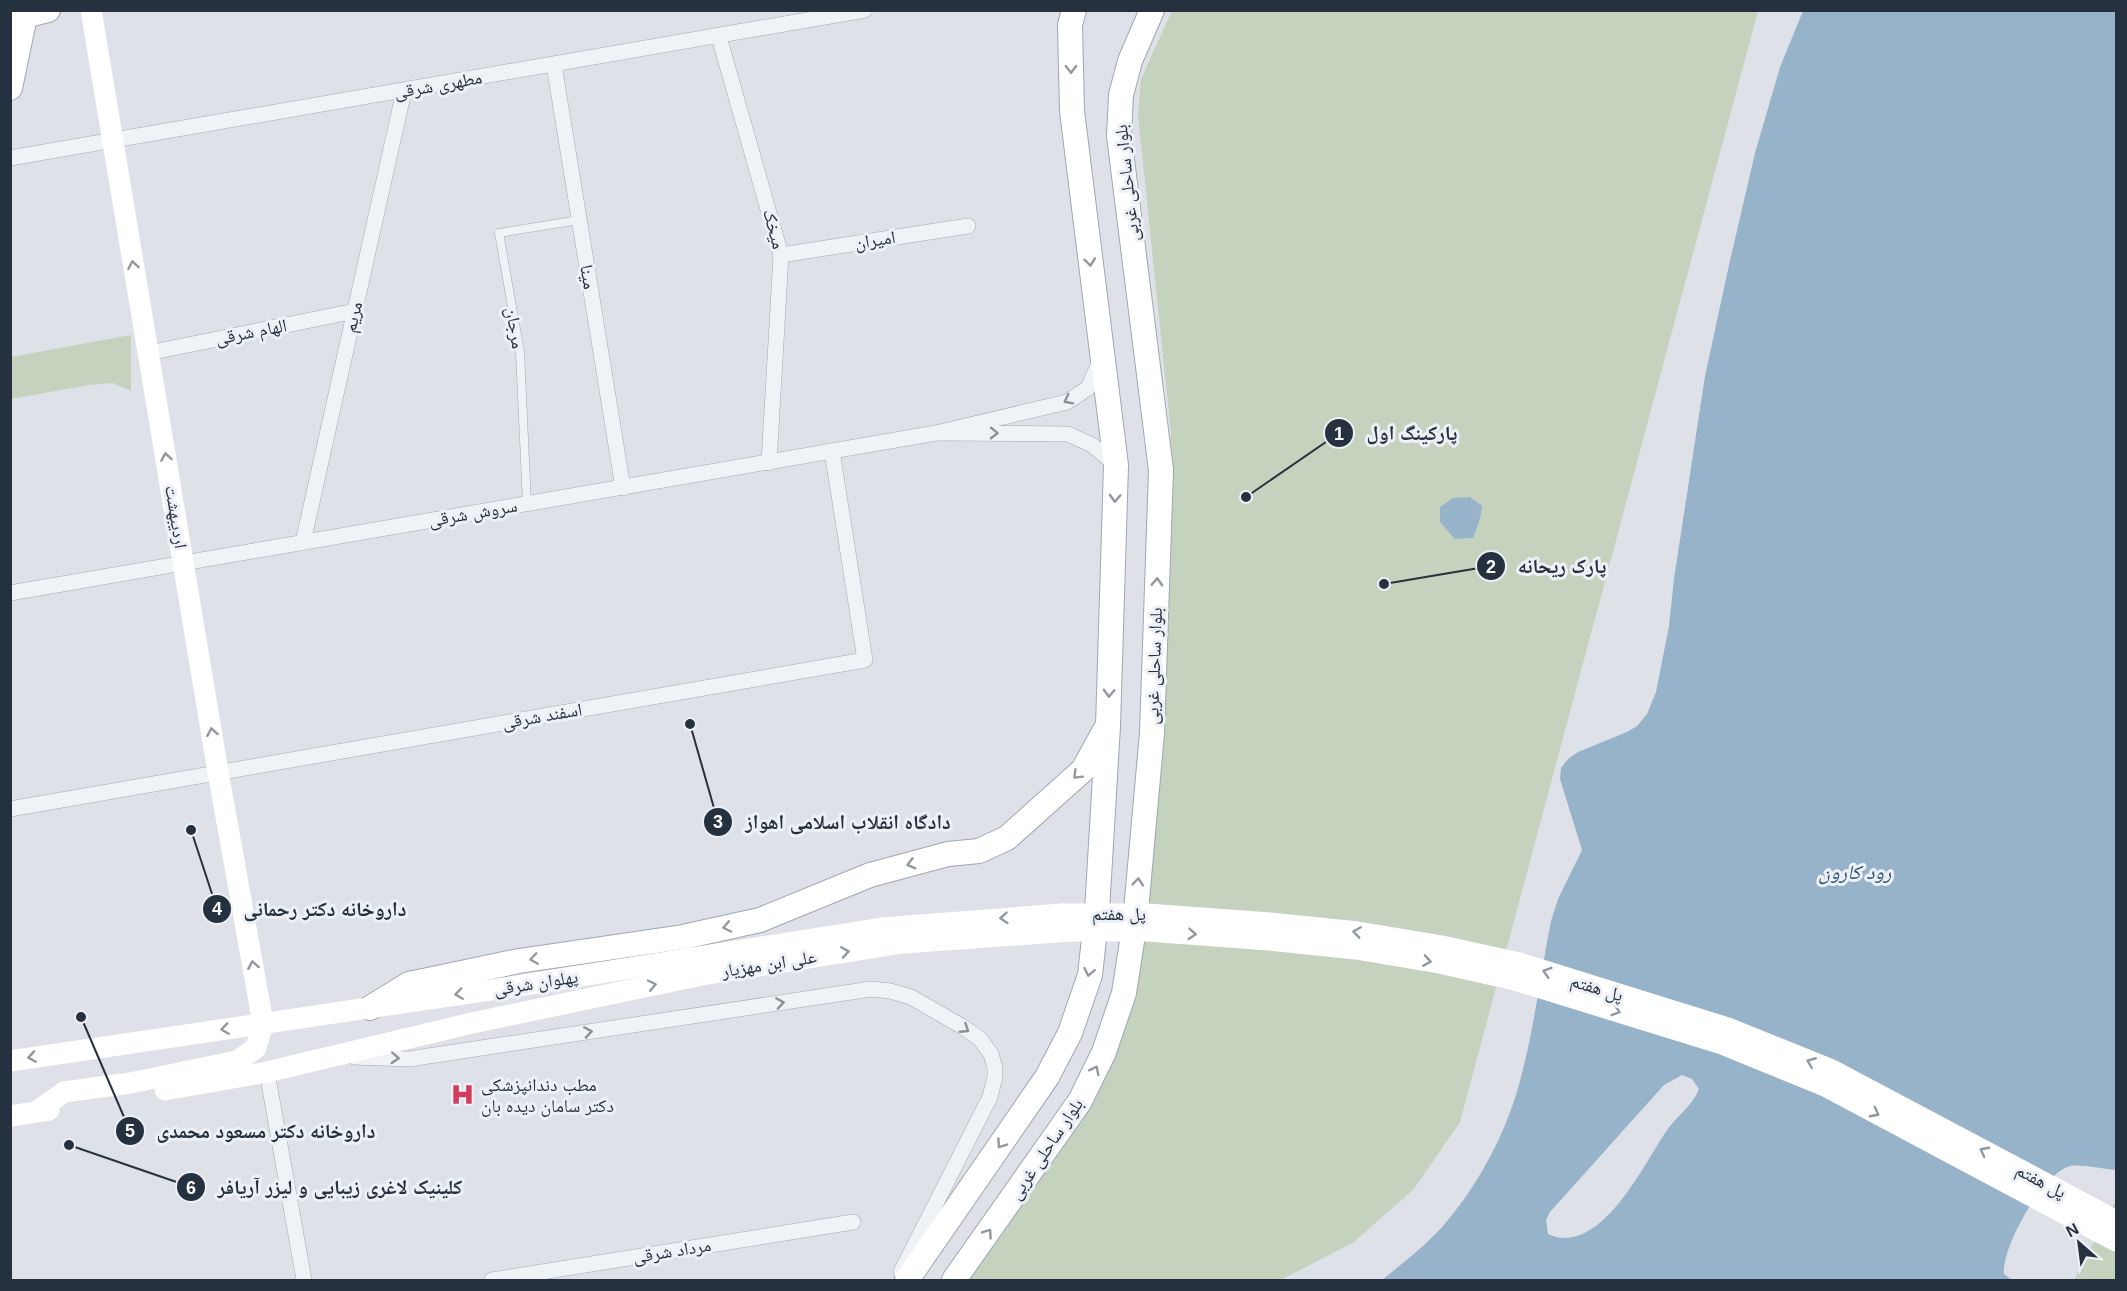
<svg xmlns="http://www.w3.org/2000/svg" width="2127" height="1291" viewBox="0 0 2127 1291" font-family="Arial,'Noto Naskh Arabic',sans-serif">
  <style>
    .green { fill: #c5d2be }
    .water { fill: #96b3ca; fill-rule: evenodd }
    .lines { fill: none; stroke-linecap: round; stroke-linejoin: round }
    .lane-casing { stroke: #a3a9b2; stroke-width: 9 }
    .street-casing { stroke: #a3a9b2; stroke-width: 16 }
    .primary-casing { stroke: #9ca8b4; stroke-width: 26 }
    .lane { stroke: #f0f3f6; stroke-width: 8 }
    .street { stroke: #f0f3f6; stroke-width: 15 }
    .secondary { stroke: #fff; stroke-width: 21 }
    .primary { stroke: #fff; stroke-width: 24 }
    .secondary-bridge { stroke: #fff; stroke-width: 21 }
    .oneway { stroke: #92989f }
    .oneway2 { stroke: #8b929a }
    .labels { text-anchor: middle; stroke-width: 6; stroke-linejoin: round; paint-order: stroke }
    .street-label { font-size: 18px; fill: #26313f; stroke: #edf1f6 }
    .poi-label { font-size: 18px; fill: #26313f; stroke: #edf1f6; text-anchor: start }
    .water-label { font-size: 20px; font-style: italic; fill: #2f5375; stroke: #edf1f6 }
    .leader { fill: none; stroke: #26313f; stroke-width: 2 }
    .callout-dot { fill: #26313f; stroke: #edf1f6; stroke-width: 2 }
    .mark-label { font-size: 18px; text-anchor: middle; font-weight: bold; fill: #fff }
    .callout-label { font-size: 20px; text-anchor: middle; font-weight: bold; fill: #26313f; stroke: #edf1f6; stroke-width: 6; stroke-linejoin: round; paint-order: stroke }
  </style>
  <rect width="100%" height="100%" fill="#dee2e8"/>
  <g class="green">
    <polygon points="1173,10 1758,11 1460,1122 1414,1189 1354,1242 1281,1280 958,1280 1104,1061 1157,735 1171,433 1138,115 1141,79 1168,19"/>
    <polygon points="131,335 131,391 113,383 89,385 11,399 11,357"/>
    <polygon points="2116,1201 2116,1280 2074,1280 2111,1209"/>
  </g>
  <g class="water">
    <path d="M1803,11H2116V1170C2104,1169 2081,1164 2070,1166C2043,1173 2001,1248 2004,1274L2012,1280H1382C1403,1263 1425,1246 1443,1226C1480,1183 1509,1128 1522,1073C1535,1023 1541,971 1551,921L1558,899L1582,850L1560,779L1561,768L1568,759L1578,752L1627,732L1637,726L1647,714L1656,692L1669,626L1674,579L1705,376L1729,265L1755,153L1780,67ZM1682,1075L1692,1079L1699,1089C1692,1107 1675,1117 1665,1133C1643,1166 1599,1258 1548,1234L1546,1220L1550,1212L1664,1085Z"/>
    <polygon points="1470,497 1482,506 1480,519 1473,538 1455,539 1440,522 1440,507 1453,498"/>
  </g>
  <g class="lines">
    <defs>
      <polyline id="lane" points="527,504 520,352 499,233 579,220"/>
      <g id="street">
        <polyline points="719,37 781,255 769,463"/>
        <polyline points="554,65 623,488"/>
        <polyline points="10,158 865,10"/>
        <polyline points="781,255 968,226"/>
        <polyline points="148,353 355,311"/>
        <polyline points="1101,359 1088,388 1067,402 936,433 1068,434 1092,445 1116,465"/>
        <polyline points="303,542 404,91"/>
        <polyline points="10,593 936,433"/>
        <polyline points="10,809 865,660 832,451"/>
        <polyline points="354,1057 409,1059 871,989 890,991 911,997 963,1027 980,1039 991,1054 995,1068 995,1077 990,1097 901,1272"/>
        <polyline points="267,1072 304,1280"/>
        <polyline points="492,1280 853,1222"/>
      </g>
      <g id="primary">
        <polyline points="10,15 25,16 48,10"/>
        <polyline points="10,88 25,16"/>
        <polyline points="370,1008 409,984 519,961 683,937 760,920 870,875 948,854 979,851 1007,838 1083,770 1105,730"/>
        <polyline points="907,1280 1047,1077 1070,1033 1090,975 1097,911 1108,726 1116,465 1072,111 1070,25 1074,10"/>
        <polyline points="954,1280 1080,1101 1104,1052 1124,993 1135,922 1152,733 1161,470 1119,136 1121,95 1130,61 1152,10"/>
      </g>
    </defs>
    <use href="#lane" class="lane-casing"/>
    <use href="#street" class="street-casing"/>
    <use href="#primary" class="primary-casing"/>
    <use href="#lane" class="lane"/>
    <use href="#street" class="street"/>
    <g class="secondary">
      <polyline points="10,1061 517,986 882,928 1062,914"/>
      <polyline points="165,1090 267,1072 472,1023 702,975 903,943 1071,931"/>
      <polyline points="36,1112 64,1092 130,1083 237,1061 256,1048 263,1023 218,772 91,10"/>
      <polyline points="10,1116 49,1110"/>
      <polyline points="2092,1208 2116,1221"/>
      <polyline points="2082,1223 2116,1241"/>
    </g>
    <use href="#primary" class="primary"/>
    <g class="secondary-bridge">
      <polyline points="1062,914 1147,914 1270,923 1358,932 1442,946 1519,963 1728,1028 1832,1070 2092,1208"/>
      <polyline points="1071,931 1147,931 1269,940 1356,949 1439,963 1515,980 1722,1044 1825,1086 2082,1223"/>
    </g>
  </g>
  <defs><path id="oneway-chevron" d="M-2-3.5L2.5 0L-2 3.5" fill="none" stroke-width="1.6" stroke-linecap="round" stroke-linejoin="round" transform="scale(1.5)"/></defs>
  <g class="oneway">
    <use href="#oneway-chevron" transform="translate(1071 69) rotate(89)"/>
    <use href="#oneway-chevron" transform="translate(1090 262) rotate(83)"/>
    <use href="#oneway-chevron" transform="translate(133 265) rotate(-100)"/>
    <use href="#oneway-chevron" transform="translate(166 457) rotate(-99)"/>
    <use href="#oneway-chevron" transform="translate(1115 498) rotate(92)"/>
    <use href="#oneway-chevron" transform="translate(1157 582) rotate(-88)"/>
    <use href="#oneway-chevron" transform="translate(1109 693) rotate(92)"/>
    <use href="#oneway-chevron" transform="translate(212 732) rotate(-100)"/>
    <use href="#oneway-chevron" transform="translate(1077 775) rotate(135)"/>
    <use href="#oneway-chevron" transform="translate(911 864) rotate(165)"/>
    <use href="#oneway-chevron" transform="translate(1138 882) rotate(-85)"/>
    <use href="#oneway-chevron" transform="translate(1004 918) rotate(176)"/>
    <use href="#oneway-chevron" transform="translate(727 927) rotate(168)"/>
    <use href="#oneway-chevron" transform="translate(1357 932) rotate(-172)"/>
    <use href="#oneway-chevron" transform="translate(1192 934) rotate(4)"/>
    <use href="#oneway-chevron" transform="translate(845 952) rotate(-9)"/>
    <use href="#oneway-chevron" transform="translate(534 959) rotate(172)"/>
    <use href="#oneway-chevron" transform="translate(1427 961) rotate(9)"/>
    <use href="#oneway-chevron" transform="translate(253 965) rotate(-100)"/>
    <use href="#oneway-chevron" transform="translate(1089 972) rotate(101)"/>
    <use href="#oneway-chevron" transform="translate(1547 972) rotate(-163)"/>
    <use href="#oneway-chevron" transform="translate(652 985) rotate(-12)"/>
    <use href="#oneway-chevron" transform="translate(459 994) rotate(172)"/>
    <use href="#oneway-chevron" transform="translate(1616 1011) rotate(17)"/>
    <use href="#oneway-chevron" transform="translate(225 1029) rotate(172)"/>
    <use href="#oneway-chevron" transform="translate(32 1057) rotate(171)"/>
    <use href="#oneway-chevron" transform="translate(1811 1062) rotate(-158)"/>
    <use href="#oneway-chevron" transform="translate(1095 1070) rotate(-63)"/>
    <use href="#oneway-chevron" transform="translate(1875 1113) rotate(28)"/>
    <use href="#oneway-chevron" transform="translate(1001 1144) rotate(125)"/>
    <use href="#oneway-chevron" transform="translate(1984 1151) rotate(-152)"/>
    <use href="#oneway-chevron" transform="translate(988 1233) rotate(-55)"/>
  </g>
  <g class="oneway2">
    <use href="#oneway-chevron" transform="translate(1068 400) rotate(153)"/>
    <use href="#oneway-chevron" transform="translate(994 433) rotate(1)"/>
    <use href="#oneway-chevron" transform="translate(780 1003) rotate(-9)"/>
    <use href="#oneway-chevron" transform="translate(965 1029) rotate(33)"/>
    <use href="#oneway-chevron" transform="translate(588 1032) rotate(-9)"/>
    <use href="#oneway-chevron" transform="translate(395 1058) rotate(3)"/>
  </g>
  <defs>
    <symbol id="hospital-bare" viewBox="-9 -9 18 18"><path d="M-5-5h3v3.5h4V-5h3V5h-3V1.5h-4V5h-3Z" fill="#d43c5d" stroke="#edf1f6" stroke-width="2.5" paint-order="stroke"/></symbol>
  </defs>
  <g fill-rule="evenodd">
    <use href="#hospital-bare" x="446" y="1078" width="33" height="33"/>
  </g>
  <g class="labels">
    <g class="street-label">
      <text transform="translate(438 85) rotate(-10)" y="6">مطهری شرقی</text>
      <text transform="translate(1127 183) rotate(-96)" y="6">بلوار ساحلی غربی</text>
      <text transform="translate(774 229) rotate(75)" y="6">میخک</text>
      <text transform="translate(875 240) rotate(-9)" y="6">امیران</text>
      <text transform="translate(588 277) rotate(81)" y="6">مینا</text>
      <text transform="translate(353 317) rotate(-77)" y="6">مریم</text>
      <text transform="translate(515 328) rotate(81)" y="6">مرجان</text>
      <text transform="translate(251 332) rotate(-11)" y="6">الهام شرقی</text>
      <text transform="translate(473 513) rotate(-10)" y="6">سروش شرقی</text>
      <text transform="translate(176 517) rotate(81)" y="6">اردیبهشت</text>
      <text transform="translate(1154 666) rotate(-88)" y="6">بلوار ساحلی غربی</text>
      <text transform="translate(542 716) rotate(-10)" y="6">اسفند شرقی</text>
      <text x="1119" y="920">پل هفتم</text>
      <text transform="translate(769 964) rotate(-9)" y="6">علی ابن مهزیار</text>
      <text transform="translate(536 983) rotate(-9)" y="6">پهلوان شرقی</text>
      <text transform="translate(1597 988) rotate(17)" y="6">پل هفتم</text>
      <text transform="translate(1046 1149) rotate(-56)" y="6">بلوار ساحلی غربی</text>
      <text transform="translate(2041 1181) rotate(28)" y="6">پل هفتم</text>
      <text transform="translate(672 1251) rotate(-9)" y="6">مرداد شرقی</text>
    </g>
    <g class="poi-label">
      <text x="481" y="1091">مطب دندانپزشکی<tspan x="481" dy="21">دکتر سامان دیده بان</tspan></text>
    </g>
    <g class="water-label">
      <text x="1855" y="879">رود کارون</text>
    </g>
  </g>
  <path class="leader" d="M1246 497L1339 433M1384 584L1491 566M690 724L718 822M191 830L217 909M81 1017L130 1131M69 1145L191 1187"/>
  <g class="callout-dot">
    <circle cx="1246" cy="497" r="6"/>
    <circle cx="1384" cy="584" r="6"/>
    <circle cx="690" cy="724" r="6"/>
    <circle cx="191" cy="830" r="6"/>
    <circle cx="81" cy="1017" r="6"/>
    <circle cx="69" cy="1145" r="6"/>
    <circle cx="1339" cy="433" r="15"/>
    <circle cx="1491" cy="566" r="15"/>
    <circle cx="718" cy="822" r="15"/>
    <circle cx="217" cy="909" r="15"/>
    <circle cx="130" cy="1131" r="15"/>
    <circle cx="191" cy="1187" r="15"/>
  </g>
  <g class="mark-label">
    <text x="1339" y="440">1</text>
    <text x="1491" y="573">2</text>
    <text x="718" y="828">3</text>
    <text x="217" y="915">4</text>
    <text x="130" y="1137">5</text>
    <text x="191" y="1194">6</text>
  </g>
  <g class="callout-label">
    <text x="1412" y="440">پارکینگ اول</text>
    <text x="1562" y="573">پارک ریحانه</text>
    <text x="848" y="829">دادگاه انقلاب اسلامی اهواز</text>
    <text x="325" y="916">داروخانه دکتر رحمانی</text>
    <text x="266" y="1138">داروخانه دکتر مسعود محمدی</text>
    <text x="340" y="1194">کلینیک لاغری زیبایی و لیزر آریافر</text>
  </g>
  <rect width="2127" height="1291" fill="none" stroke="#26313f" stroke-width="24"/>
  <g transform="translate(2079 1243) rotate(332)" stroke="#edf1f6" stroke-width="4.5" paint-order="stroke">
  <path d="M0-4.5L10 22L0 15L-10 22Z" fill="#26313f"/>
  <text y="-9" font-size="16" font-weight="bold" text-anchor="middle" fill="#26313f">N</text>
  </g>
</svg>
